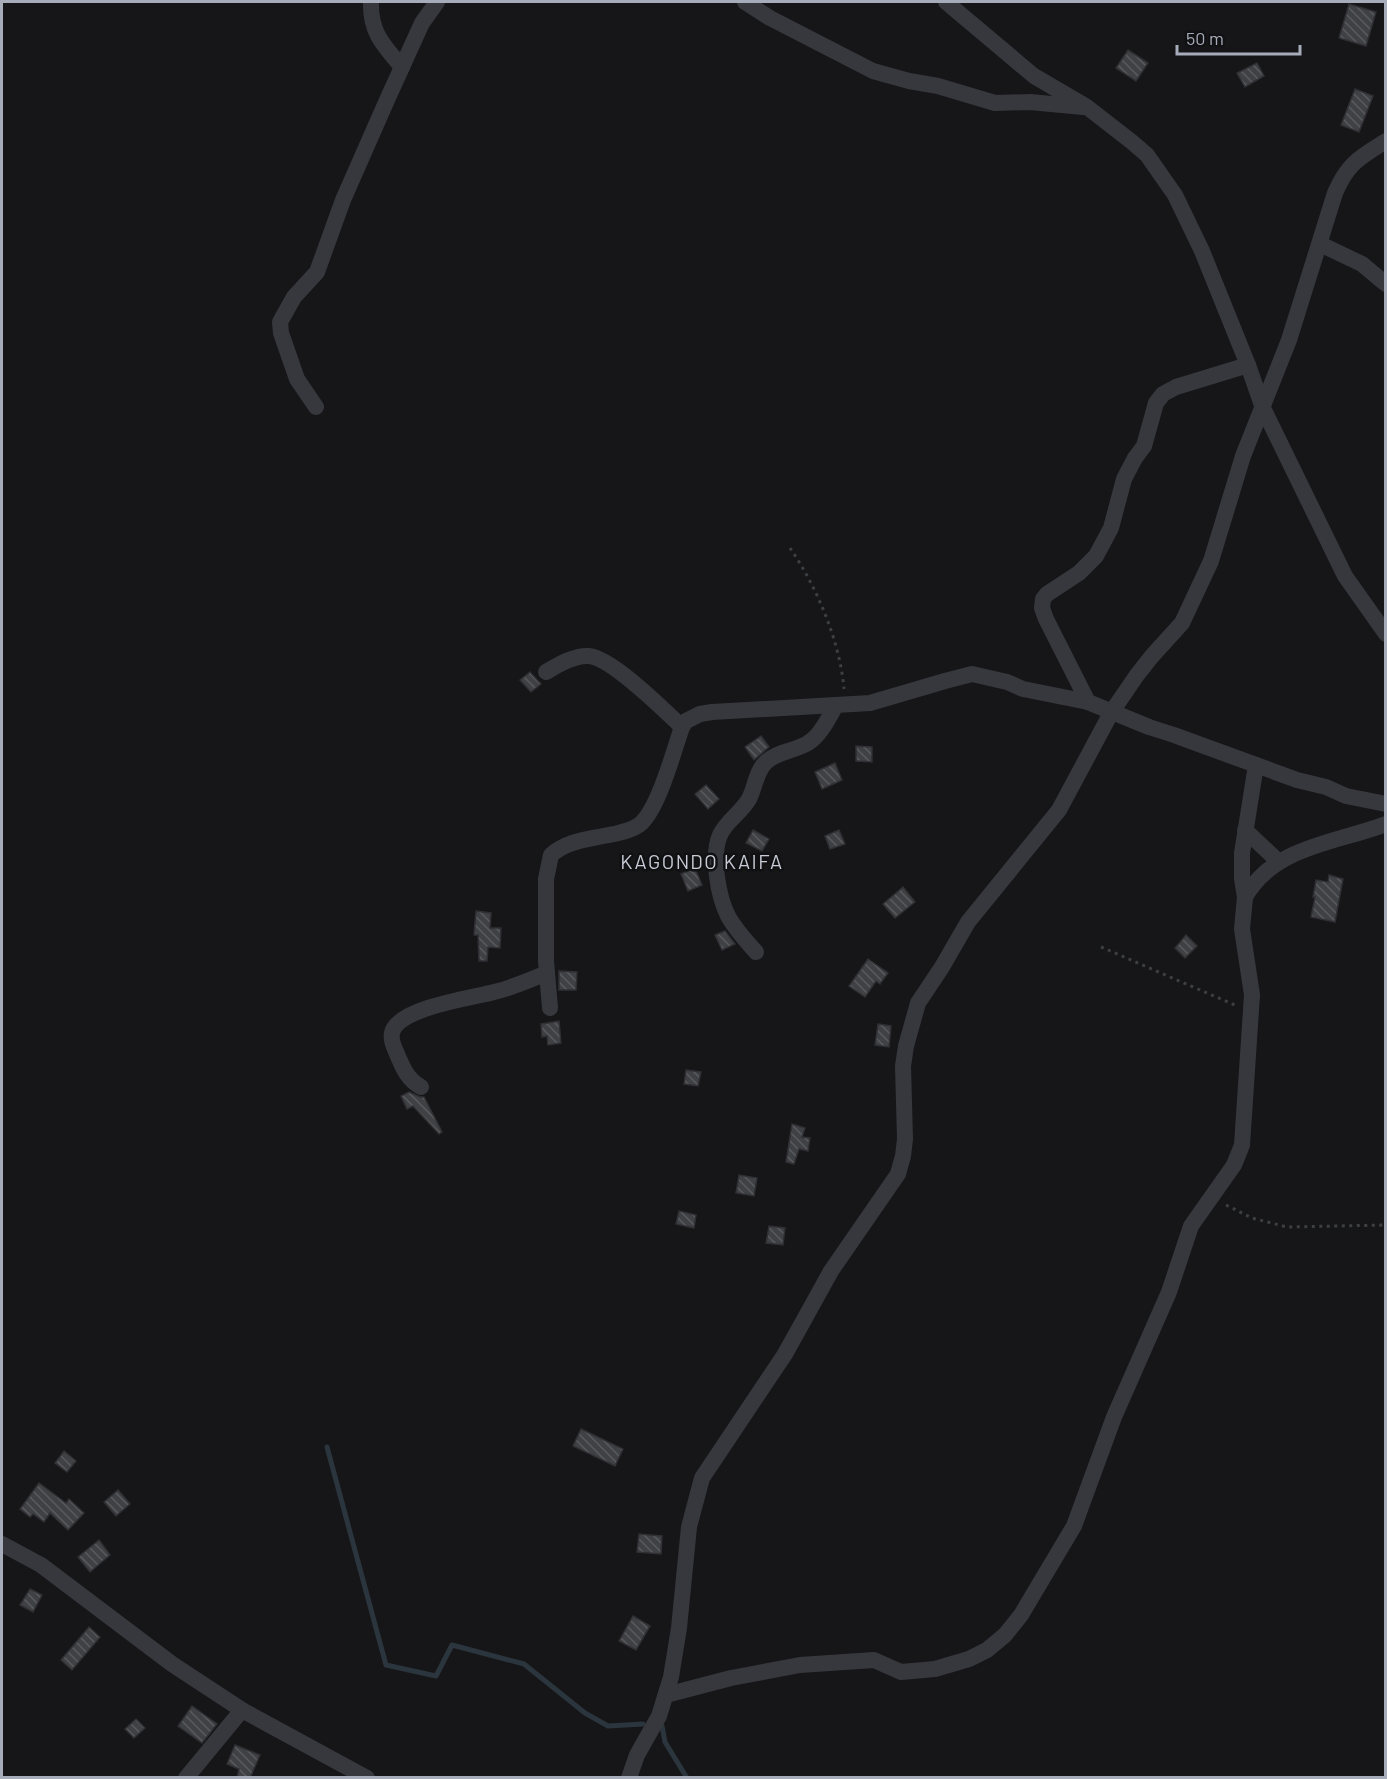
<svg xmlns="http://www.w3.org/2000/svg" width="1387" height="1779" viewBox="0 0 1387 1779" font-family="Barlow,sans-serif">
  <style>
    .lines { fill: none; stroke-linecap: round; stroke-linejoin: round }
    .stream { stroke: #2b353d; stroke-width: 5 }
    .building { fill: url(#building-back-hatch); stroke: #2f2f34; stroke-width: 1.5 }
    .path { stroke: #3c3f44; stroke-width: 3; stroke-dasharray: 3 4.5; stroke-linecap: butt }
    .minor { stroke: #36383d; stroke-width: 16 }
    .labels { text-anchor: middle; stroke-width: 5; stroke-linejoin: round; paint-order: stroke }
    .quarter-label { font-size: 20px; letter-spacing: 1.5px; fill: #c8cbd5; stroke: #111113 }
  </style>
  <defs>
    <pattern id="building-back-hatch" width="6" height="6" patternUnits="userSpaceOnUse" patternTransform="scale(1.5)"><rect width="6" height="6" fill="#3f4145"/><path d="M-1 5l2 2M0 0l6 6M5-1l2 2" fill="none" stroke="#585a5e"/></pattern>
  </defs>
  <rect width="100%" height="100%" fill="#161618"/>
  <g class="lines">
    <g class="stream">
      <polyline points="327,1447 386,1665 436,1676 452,1645 524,1664 585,1713 608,1726 643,1724"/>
      <polyline points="662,1726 665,1742 687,1778"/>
    </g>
  </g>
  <g class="building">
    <polygon points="1349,4 1376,12 1366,46 1339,38"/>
    <polygon points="1128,50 1148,63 1136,81 1116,68"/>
    <polygon points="1257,63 1264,76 1245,87 1237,73"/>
    <polygon points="1355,89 1373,96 1359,132 1341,125"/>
    <polygon points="530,672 541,684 531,692 520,680"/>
    <polygon points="761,736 769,747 754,760 745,747"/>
    <polygon points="856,746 872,747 872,762 856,761"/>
    <polygon points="835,763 842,780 822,789 815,772"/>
    <polygon points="706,785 719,799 708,809 695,794"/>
    <polygon points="753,830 769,839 762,851 746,843"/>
    <polygon points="839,830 845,844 830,849 825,836"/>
    <polygon points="695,868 702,885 688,891 681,874"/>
    <polygon points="1329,875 1343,879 1335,922 1311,917 1315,897 1313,897 1316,880 1328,882"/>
    <polygon points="903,887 915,902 895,918 883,904"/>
    <polygon points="476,911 491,913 490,928 501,928 500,948 488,947 487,961 479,961 478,935 474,935"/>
    <polygon points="725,931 735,944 722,950 715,935"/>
    <polygon points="1186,935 1197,946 1185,958 1175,948"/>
    <polygon points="868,959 888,973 880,984 876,981 865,997 849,986"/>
    <polygon points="559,971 577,972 576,990 559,990"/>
    <polygon points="559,1021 561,1043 548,1045 547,1036 542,1037 541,1024"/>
    <polygon points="878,1024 891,1026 889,1047 875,1045"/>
    <polygon points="686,1070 701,1072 698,1086 684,1084"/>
    <polygon points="409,1092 420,1097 424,1097 442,1132 439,1134 413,1106 407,1109 401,1096"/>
    <polygon points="792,1124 805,1128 802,1137 810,1138 808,1151 799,1149 794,1164 786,1162"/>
    <polygon points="739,1175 757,1178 754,1196 736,1193"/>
    <polygon points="679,1211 696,1215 694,1228 676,1224"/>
    <polygon points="769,1226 785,1228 783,1245 766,1243"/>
    <polygon points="581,1429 623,1449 615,1466 573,1446"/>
    <polygon points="64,1451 76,1461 67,1472 55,1463"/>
    <polygon points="39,1483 66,1503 69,1499 84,1513 68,1530 50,1513 44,1522 33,1514 30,1517 20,1509"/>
    <polygon points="118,1490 130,1504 116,1516 104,1502"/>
    <polygon points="639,1534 662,1536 661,1554 637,1552"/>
    <polygon points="99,1540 110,1555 90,1572 78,1557"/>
    <polygon points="30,1589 42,1595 33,1612 20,1605"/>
    <polygon points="633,1616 650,1626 636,1650 619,1641"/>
    <polygon points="89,1627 100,1637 72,1670 61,1660"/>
    <polygon points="192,1706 217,1724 202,1743 178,1726"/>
    <polygon points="136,1719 145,1728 134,1738 125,1729"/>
    <polygon points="235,1745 260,1755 250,1778 237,1778 239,1769 227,1764"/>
  </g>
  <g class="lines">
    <g class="path">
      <path d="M790,548C817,587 840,642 844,689"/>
      <polyline points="1101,947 1237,1006"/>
      <polyline points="1226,1205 1252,1218 1287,1227 1386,1225"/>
    </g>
    <g class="minor">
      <path d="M371,2C370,32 383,45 402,67"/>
      <polyline points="745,2 770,18 873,71 909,81 938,86 995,103 1030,102 1083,107"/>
      <polyline points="946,2 1034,76 1087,107 1132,142 1147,155 1175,195 1202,251 1248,365 1263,408 1345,576 1386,634"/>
      <polyline points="1320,244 1362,264 1386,284"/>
      <polyline points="316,407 297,379 281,333 280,322 294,297 317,272 343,200 387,100 422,23 437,2"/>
      <path d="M546,672C558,665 574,655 589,656C612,658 664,710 682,727"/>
      <polyline points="1088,702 1046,619 1042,608 1043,599 1047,594 1079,573 1096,556 1111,528 1124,479 1135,458 1144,446 1156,403 1163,394 1176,387 1248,365"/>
      <polyline points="1245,830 1279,862"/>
      <path d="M1245,897C1274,846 1336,843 1386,824"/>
      <path d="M756,952C746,941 735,929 728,916C718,896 711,856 720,835C726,821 741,813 749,799C755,788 756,771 766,762C778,751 795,751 808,743C820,736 828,719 835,707"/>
      <path d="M550,1008L546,961V879L551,855C565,842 584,840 603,836C614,834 629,832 639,825C658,811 674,750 682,727L686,721L700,714L712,712L870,703L945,681L972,674L1007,682L1023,689L1088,702L1149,727L1174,735L1297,780L1326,787L1346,796L1386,804"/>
      <path d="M421,1087C407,1079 403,1068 397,1054C393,1045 389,1036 394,1028C407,1007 471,998 494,992C512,988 530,980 547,973"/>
      <polyline points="2,1544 41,1565 172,1664 242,1710 367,1778"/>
      <polyline points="666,1695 731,1678 800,1665 874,1660 901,1672 935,1669 969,1659 987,1650 1005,1635 1021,1615 1074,1526 1114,1417 1169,1292 1191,1226 1234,1165 1242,1145 1252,995 1242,929 1245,897 1242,879 1242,853 1256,765"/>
      <polyline points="186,1778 242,1710"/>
      <path d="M629,1778L637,1755L659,1716L671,1677L679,1628L689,1527L702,1478L785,1354L831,1271L898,1174L903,1156L905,1139L903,1066L906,1046L918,1003L942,967L968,922L1059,810L1111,713L1137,675L1152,656L1182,623L1211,561L1243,456L1289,340L1335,193C1348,163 1359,158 1386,141"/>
    </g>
  </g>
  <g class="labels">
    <g class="quarter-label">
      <text x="702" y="869">KAGONDO KAIFA</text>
    </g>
  </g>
  <rect width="1387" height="1779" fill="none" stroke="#a6acb9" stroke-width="6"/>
  <path d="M1177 45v9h123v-9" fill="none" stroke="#a6acb9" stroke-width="3"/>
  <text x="1186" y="45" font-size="18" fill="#a6acb9" stroke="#111113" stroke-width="4.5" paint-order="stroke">50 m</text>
</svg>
